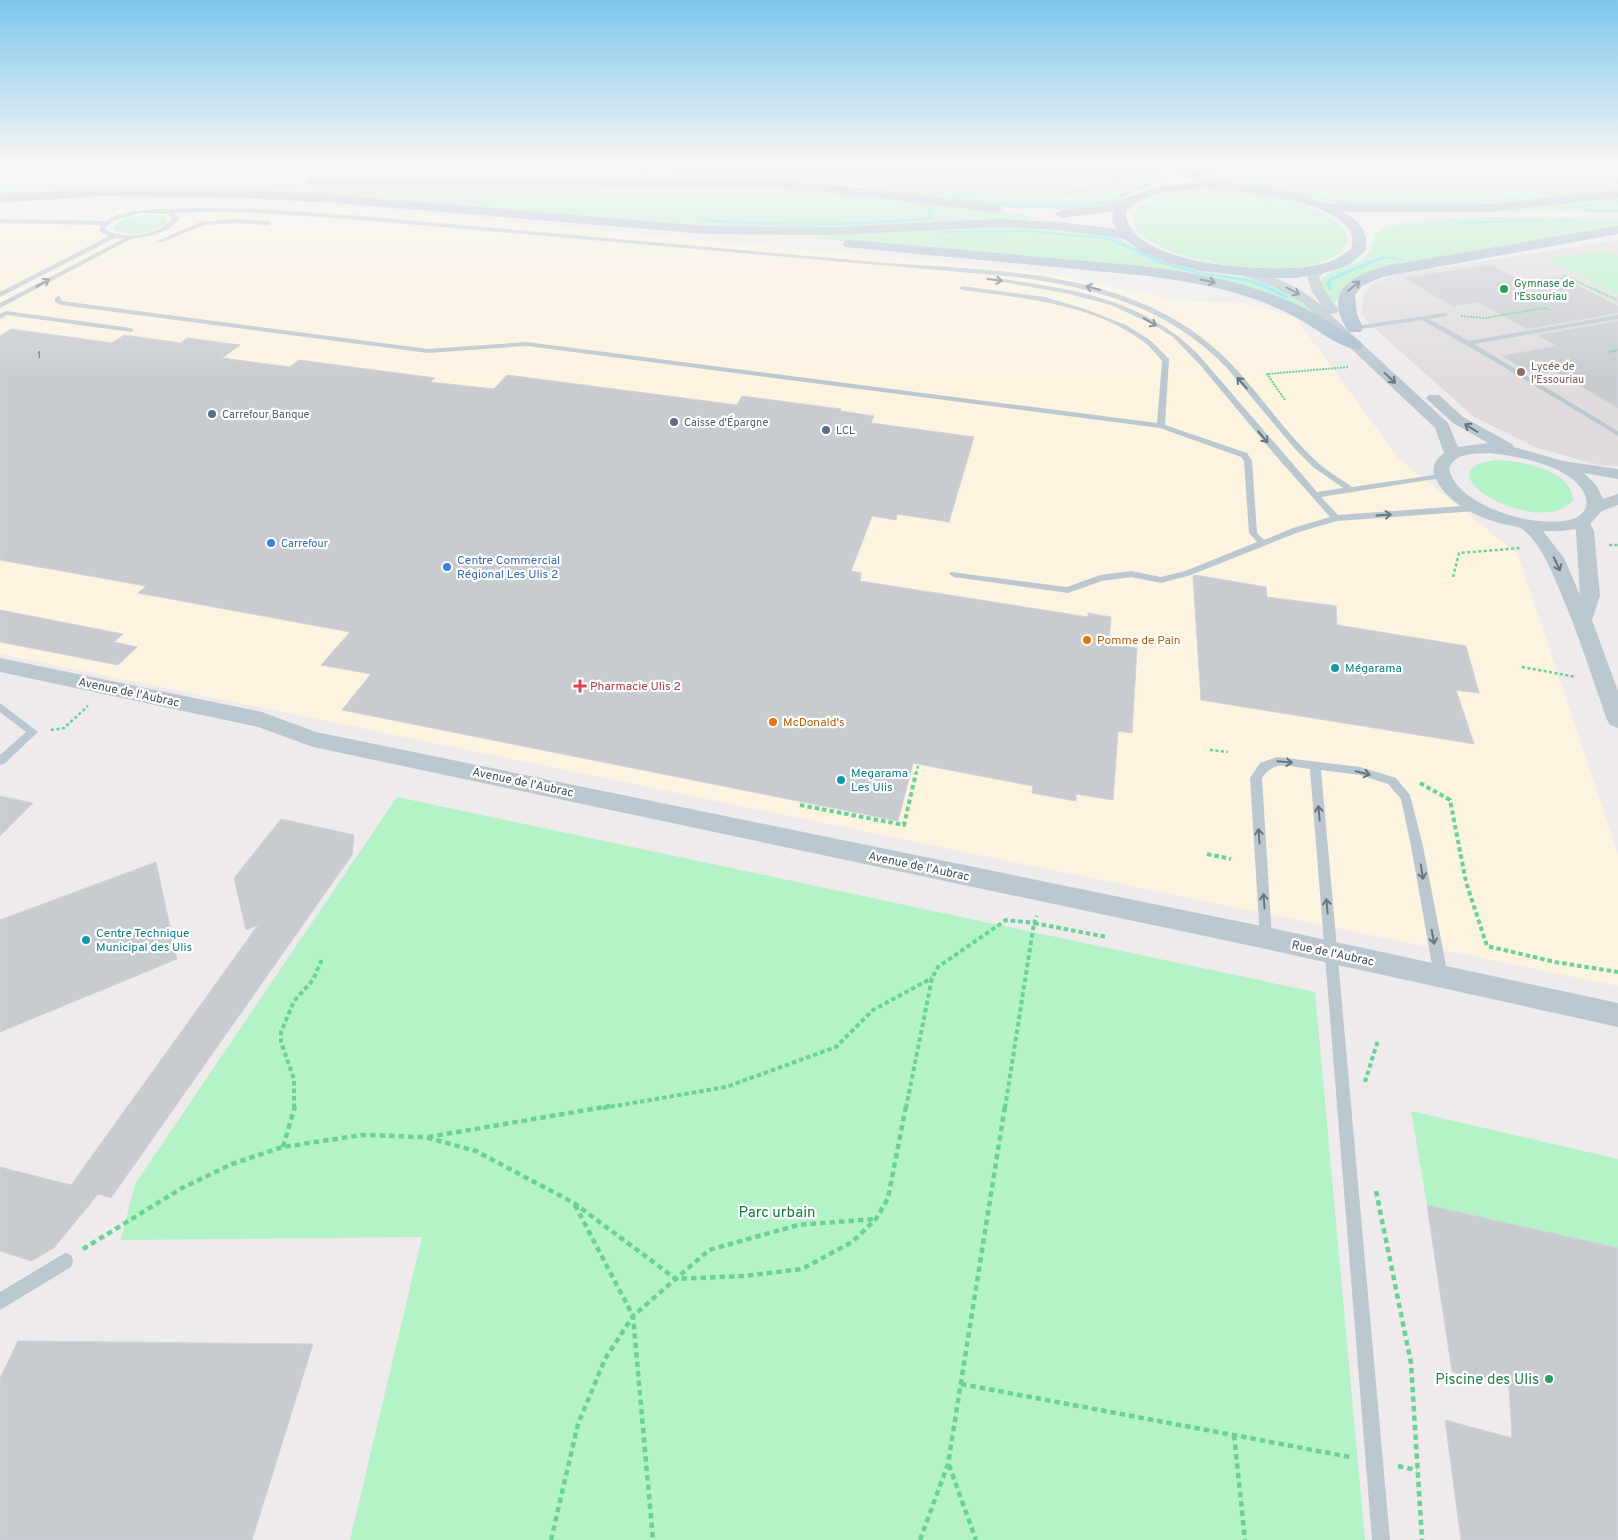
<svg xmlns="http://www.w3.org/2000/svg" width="1618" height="1540" viewBox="0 0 1618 1540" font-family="Overpass,sans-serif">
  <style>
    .commercial { fill: #fdf3e1 }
    .education { fill: #e0dcde }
    .green { fill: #b4f2c7 }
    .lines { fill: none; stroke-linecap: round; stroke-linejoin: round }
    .stream { fill: #7de4f4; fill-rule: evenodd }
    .building { fill: #c8ccd1; stroke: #cfd2d8 }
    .path-far3 { stroke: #69d397; stroke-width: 2; stroke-dasharray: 2 1; stroke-linecap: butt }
    .path-far2 { stroke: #69d397; stroke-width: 2.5; stroke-dasharray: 3 2.5; stroke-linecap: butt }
    .path-far1 { stroke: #69d397; stroke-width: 4; stroke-dasharray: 4.5 3; stroke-linecap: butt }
    .path { stroke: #69d397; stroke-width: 4.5; stroke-dasharray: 5.5 4; stroke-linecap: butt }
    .lane { fill: #bbc8d0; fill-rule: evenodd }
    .street { fill: #bbc8d0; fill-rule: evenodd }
    .secondary { fill: #bccbd7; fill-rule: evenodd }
    .primary { fill: #a8bece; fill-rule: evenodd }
    .oneway { stroke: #67757e }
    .oneway2 { stroke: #5c6c78 }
    .leisure-dot { fill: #2e9e5b; stroke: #fff; stroke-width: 2 }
    .education-dot { fill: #8d6e63; stroke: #fff; stroke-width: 2 }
    .service-dot { fill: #5c6f8a; stroke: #fff; stroke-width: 2 }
    .shop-dot { fill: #3f7fe0; stroke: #fff; stroke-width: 2 }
    .food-dot { fill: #e8710a; stroke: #fff; stroke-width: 2 }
    .culture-dot { fill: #0f9aa8; stroke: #fff; stroke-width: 2 }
    .health-dot { fill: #e0444e; stroke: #fff; stroke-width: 2 }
    .labels { text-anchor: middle; stroke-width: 4.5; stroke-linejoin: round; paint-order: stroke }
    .number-label { font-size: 10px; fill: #647078 }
    .far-leisure-label { font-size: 11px; fill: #27864d; stroke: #fff; text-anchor: start }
    .far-education-label { font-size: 11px; fill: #785e54; stroke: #fff; text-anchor: start }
    .far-service-label { font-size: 11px; fill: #4e5e75; stroke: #fff; text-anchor: start }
    .far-shop-label { font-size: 11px; fill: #366cbe; stroke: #fff; text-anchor: start }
    .shop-label { font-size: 12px; fill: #366cbe; stroke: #fff; text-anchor: start }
    .food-label { font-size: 12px; fill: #c56008; stroke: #fff; text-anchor: start }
    .culture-label { font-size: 12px; fill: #0d838f; stroke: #fff; text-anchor: start }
    .health-label { font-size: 12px; fill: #be3a42; stroke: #fff; text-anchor: start }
    .street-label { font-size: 12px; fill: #43515b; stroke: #fff }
    .near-park-label { font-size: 15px; fill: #0e813e; stroke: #fff }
    .near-leisure-label { font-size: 15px; fill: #27864d; stroke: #fff; text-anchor: end }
  </style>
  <rect width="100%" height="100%" fill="#efebec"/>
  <polygon class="commercial" points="181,204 346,207 1033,271 1181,301 1242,303 1294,316 1400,460 1517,553 1618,854 1618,986 0,654 0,217 67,216"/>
  <polygon class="education" points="1618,240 1618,466 1603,466 1537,448 1474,417 1372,326 1361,314 1364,293 1375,282 1400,274"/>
  <g class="green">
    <polygon points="674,165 1155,165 1163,176 1162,181 1157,184 1131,193 1109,204 1091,208 1066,210 1007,208 968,203 833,182 674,177"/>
    <polygon points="1179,165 1195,165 1216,175 1618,178 1618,191 1481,205 1343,205 1279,189 1219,180"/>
    <path d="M80,184L724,186L838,192L1032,216L1029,220C955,219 881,226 807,228C767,229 727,227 688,225C591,219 495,207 399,200C266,190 133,184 0,195V186Z"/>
    <path d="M1197,190C1240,190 1285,194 1324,214C1331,218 1341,224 1345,231C1347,234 1347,239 1348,242C1345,246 1342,252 1338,254C1297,281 1203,267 1160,246C1152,242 1141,237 1136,228C1134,225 1133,221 1132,218C1144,194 1173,193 1197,190Z"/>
    <polygon points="1618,198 1618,213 1496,212"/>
    <path d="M153,215L165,217L167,222C155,233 128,238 114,230L113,227C122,216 140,215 153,215Z"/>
    <path d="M1488,217H1618V227L1360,276C1349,282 1341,288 1338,301L1335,302L1326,296L1320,283C1333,259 1368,278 1374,234C1399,216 1457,219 1488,217Z"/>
    <polygon points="1004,227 1080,232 1120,239 1139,249 1206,272 1246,278 1267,283 1287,292 1303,302 1323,320 1237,285 815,238 813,236 957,228"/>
    <polygon points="1606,250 1618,256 1618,294 1547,259"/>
    <path d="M1497,460C1521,461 1572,470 1573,500C1542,541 1413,469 1497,460Z"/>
    <polygon points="397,797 1315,992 1365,1540 350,1540 422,1237 121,1240 135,1184"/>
    <polygon points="1411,1111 1618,1159 1618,1248 1427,1205"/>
  </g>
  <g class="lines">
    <g class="stream">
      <path d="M1149,165H1153L1159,174L1155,183L1114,201L1079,208L1012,207L950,198L963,193L985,192L986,194L964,195L958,197C1005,204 1063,213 1110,199C1124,195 1138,187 1152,181L1155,174Z"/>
      <polygon points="1209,174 1216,177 1348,202 1461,202 1530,197 1532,198 1461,204 1348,204 1215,179 1208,176"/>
      <polygon points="1618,200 1618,202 1553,211 1551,210"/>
      <path d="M932,206L936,207L931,211V217L928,220L870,224L814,226L758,225L702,221L700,220L702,219C777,225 850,224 925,218L927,216V211Z"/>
      <polygon points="1579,209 1618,210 1618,212 1581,211"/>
      <polygon points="1543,219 1545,221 1459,224 1457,223 1459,222"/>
      <polygon points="1557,220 1570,220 1572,221 1570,222 1559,222"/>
      <polygon points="1031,230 1112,238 1165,262 1200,272 1248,279 1264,284 1290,297 1285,298 1260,286 1245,281 1200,274 1161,264 1109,240 1031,232 940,233 938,232 940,231"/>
      <polygon points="1382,256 1407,260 1405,261 1385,258 1333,280 1330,284 1333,290 1329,290 1326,284 1329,278"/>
    </g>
  </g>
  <g class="building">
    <polygon points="1491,265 1524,282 1559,276 1618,306 1618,313 1527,329 1479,302 1453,306 1404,278"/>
    <polygon points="1618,321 1618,408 1554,371 1535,375 1502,356 1557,346 1538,335"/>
    <polygon points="11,329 112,343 124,335 181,343 187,338 240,345 222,358 290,367 299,360 435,378 430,382 494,389 507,375 737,405 742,396 841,409 840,411 874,416 871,423 974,437 949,522 897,514 896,520 872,516 851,571 861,573 860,581 1088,617 1088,613 1111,617 1109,644 1137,648 1132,733 1118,731 1113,800 1076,794 1076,801 1032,793 1033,786 913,763 898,821 342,710 371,674 321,665 350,632 138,593 146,586 0,560 0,336"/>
    <polygon points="1195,575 1266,587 1267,597 1336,606 1337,625 1466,646 1479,693 1456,690 1474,744 1201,700 1193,576"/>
    <polygon points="0,610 123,634 114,642 137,647 118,665 0,642"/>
    <polygon points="0,796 33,803 0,836"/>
    <polygon points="281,819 354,835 352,855 111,1198 98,1194 54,1248 31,1261 0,1251 0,1167 71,1185 258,925 246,930 234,878"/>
    <polygon points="156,862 177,959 0,1032 0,920"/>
    <polygon points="1427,1205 1618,1248 1618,1540 1461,1540 1445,1420 1512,1438 1509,1387 1452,1372"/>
    <polygon points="18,1341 313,1344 252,1540 0,1540 0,1378"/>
  </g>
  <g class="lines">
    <g class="path-far3">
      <polyline points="1563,275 1617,300"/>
      <polyline points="1461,316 1485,318 1544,308 1551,310"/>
      <polyline points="1609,352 1618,350"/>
      <polyline points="1285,400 1267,374 1349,367"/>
    </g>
    <g class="path-far2">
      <polyline points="1609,545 1618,545"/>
      <polyline points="1453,577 1459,553 1521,548"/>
      <polyline points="1522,667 1576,677"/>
      <polyline points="51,730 64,728 88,706"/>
      <polyline points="1210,750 1228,752"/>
      <polyline points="916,774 918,766"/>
    </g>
    <g class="path-far1">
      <polyline points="1420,783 1450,800 1466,882 1487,946 1555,962 1618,972"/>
      <polyline points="800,805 904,825 916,773"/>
      <polyline points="1207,854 1231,859"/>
      <polyline points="1365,1082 1378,1040"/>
      <polyline points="294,1108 294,1079 281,1042 281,1032 294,1001 313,980 322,959"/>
      <polyline points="603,1108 726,1087 836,1047 873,1010 932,978"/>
      <polyline points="906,1108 932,978 938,967 1006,920 1034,923 1037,916"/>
      <polyline points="1005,1108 1034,923 1107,937"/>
    </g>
    <g class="path">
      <polyline points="428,1137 610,1106"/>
      <polyline points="283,1147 295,1106"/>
      <polyline points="1376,1191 1411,1363 1422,1540"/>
      <polyline points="575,1205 633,1316 653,1540"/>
      <polyline points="83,1249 182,1188 232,1164 283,1147 362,1135 425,1137 476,1151 574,1203 676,1279 744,1276 802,1269 852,1242 876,1219 888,1198 906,1106"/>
      <polyline points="961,1384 1350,1457"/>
      <polyline points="1234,1435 1245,1540"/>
      <polyline points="949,1465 976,1540"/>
      <polyline points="1398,1466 1417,1470"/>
      <polyline points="551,1540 578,1424 605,1359 633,1316 709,1250 798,1225 875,1219"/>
      <polyline points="920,1540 948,1464 1005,1106"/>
    </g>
    <g class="lane">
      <polygon points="652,165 658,165 644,176 640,176 640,174"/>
      <path d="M1132,165H1138C1117,186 1094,190 1066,195L1063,193L1109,182Z"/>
      <path d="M195,208L258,209L350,215L886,263C1000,271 1130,270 1220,353C1255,385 1280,428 1315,460C1326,471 1340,478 1352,487L1441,474L1445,476L1441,478L1321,497L1338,515L1476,505L1480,508L1476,511L1337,521L1299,532L1191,575L1161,583L1131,577L1102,581L1068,593L954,577L949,574L951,572L1067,587L1100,575L1131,571L1161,577L1185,571L1257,542L1249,533L1244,461L1241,457L1160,428L527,346L428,353L61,305L55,302V298L58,296L60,297L62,301L428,349L527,342L1157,423L1162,361C1157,355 1151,347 1144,342C1094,304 1022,298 962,290L959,288L962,286L1045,297L1085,309L1126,325L1150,340L1169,359L1165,425L1247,453L1252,461L1257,533L1264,540L1293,528L1330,517L1276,456L1201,366L1173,337L1154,325L1111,305L1065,293L992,280L995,278C1068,288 1142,298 1197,353L1317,492L1343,488L1313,467L1296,450L1226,367C1166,306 1099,289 1017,277L350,219C291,215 232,209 173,213L179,218C173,233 146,237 131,239L0,308V303L123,239L115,238L0,297V292L109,236L99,231L101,225L0,223V219L106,221C125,206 170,210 195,208ZM141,213L167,214L173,218C159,236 124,240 105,230V228L114,220Z"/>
      <polygon points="235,219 268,221 271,223 268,225 235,223 204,225 162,242 157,241 201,222"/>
      <polygon points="6,311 131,328 134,330 131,332 7,315 0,319 0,314"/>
      <polygon points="1445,313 1448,315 1447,316 1429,319 1469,341 1618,315 1618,319 1474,344 1618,431 1618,436 1492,360 1422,320 1355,330 1352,328 1355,326"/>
      <polygon points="0,703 38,732 4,764 0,765 0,755 26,732 0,712"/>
      <path d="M1277,757L1360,767L1396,778L1410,795L1423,846L1448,976L1446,980L1441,982L1436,980L1434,976L1411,846L1401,799L1388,784L1360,775L1321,770L1390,1540H1372L1310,769C1289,767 1275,759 1262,778L1272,938L1271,942L1266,944L1261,942L1260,938L1250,778L1260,763Z"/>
      <polygon points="65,1253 71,1255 73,1261 71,1267 0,1310 0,1292"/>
    </g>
    <g class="street">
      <path d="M1321,266L1327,270L1319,277L1324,290L1339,310L1337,313L1330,314L1448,423L1458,447L1488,443L1453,423L1429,401L1426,398L1429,395H1439L1463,417L1512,444L1514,447L1563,461L1618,469V479L1584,473L1596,485L1603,499L1618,494V505L1602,511L1590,524L1594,531L1600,596L1592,620L1618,691V728L1610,725L1607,720C1592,677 1578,633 1560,591C1551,570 1542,546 1524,530C1519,526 1508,525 1502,524C1478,517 1450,505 1437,481C1430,470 1434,460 1444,453L1435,428L1303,303L1274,287L1244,276L1242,273L1248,269C1274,276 1302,288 1322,306L1311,290L1307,276L1317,267ZM1490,453C1517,456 1577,466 1586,498C1588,507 1584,513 1577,517C1545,533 1455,507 1449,468C1456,452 1475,454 1490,453ZM1575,529L1576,531L1580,595L1564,558L1543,531H1562Z"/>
      <polygon points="0,658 262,712 316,732 1266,927 1618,1003 1618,1027 1266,949 313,747 258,727 0,672"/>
    </g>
    <g class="secondary">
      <polygon points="65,165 338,165 332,169 71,169 67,168"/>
      <polygon points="1168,165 1183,165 1197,172 1233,183 1235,186 1228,190 1187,178"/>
    </g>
    <g class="primary">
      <polygon points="313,177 763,179 873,189 996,205 1003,209 996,213 873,197 763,187 308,184 306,181 308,178"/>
      <path d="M1200,181L1262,187L1291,192L1326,203L1399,205L1491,204L1618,190V198L1491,212H1343C1360,222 1368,230 1366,250L1349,265L1328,272L1296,278H1265L1201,271L1166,262L1141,251L1124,239L1058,230L998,227L834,235L707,234L335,203L245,198L102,196L0,203V195L102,188L245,190L335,195L707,226L834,227L998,219L1058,222L1117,229L1112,221L1113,211L1062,218L1055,214L1062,210L1102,206L1157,187ZM1200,189C1231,190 1344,199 1352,237C1353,240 1352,245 1352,248C1342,256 1334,261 1322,264C1283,275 1124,268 1126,211C1144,192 1176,191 1200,189Z"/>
      <path d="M1618,226V234L1382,277L1362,286L1355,295L1357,314L1363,328L1361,332H1349C1320,290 1354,274 1390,265Z"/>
      <path d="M850,240C920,246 991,252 1061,259C1136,265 1213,270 1284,299C1311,310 1336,326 1360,341L1363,345L1360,349C1345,352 1314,327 1299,319C1253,293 1200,283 1148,276L845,247L843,244L845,241Z"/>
    </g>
  </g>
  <defs><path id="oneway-shaft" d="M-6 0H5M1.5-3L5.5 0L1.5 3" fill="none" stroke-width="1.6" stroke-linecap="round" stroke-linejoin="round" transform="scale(1.25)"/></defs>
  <g class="oneway">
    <use href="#oneway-shaft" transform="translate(995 280) rotate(7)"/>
    <use href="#oneway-shaft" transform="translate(43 283) rotate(-28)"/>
    <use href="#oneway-shaft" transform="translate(1093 288) rotate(-164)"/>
    <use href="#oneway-shaft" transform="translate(1293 291) rotate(28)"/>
    <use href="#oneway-shaft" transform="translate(1150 322) rotate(31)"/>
    <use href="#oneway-shaft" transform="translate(1390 378) rotate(43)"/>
    <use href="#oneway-shaft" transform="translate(1242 383) rotate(-132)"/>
    <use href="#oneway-shaft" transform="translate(1471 428) rotate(-148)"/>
    <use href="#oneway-shaft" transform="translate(1263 437) rotate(50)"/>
    <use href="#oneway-shaft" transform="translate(1384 515) rotate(-4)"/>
    <use href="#oneway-shaft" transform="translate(1557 564) rotate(65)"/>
    <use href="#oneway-shaft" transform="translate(1285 762) rotate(5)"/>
    <use href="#oneway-shaft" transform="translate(1363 773) rotate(14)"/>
    <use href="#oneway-shaft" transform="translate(1319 813) rotate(-95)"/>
    <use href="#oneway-shaft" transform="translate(1259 836) rotate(-94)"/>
    <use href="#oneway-shaft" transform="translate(1422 872) rotate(81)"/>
    <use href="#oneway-shaft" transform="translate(1264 901) rotate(-94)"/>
    <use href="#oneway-shaft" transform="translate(1327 906) rotate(-95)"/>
    <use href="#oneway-shaft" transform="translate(1433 937) rotate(79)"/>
  </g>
  <g class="oneway2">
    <use href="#oneway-shaft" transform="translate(1208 281) rotate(12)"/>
    <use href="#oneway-shaft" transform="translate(1354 286) rotate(-40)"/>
  </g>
  <linearGradient id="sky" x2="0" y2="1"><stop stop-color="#7dc7ed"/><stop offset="0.43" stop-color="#f8f6f6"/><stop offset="1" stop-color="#f8f6f6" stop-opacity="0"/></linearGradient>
  <rect width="1618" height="380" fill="url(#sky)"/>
  <g class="leisure-dot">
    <circle cx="1504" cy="289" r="5"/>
    <circle cx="1549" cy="1379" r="5"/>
  </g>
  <circle class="education-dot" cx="1521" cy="372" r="5"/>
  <g class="service-dot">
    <circle cx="212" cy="414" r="5"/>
    <circle cx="674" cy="422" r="5"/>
    <circle cx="826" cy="430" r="5"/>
  </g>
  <g class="shop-dot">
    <circle cx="271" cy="543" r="5"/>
    <circle cx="447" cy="567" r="5"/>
  </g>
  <g class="food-dot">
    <circle cx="1087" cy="640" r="5"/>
    <circle cx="773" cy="722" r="5"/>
  </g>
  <g class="culture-dot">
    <circle cx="1335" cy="668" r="5"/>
    <circle cx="841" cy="780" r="5"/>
    <circle cx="86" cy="940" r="5"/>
  </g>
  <path class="health-dot" d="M577.5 678.5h5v5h5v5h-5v5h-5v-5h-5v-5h5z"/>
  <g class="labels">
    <g class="number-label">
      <text x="39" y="358">1</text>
    </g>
    <g class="far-leisure-label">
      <text x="1514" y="287">Gymnase de<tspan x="1514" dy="13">l'Essouriau</tspan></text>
    </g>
    <g class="far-education-label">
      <text x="1531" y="370">Lycée de<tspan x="1531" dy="13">l'Essouriau</tspan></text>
    </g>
    <g class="far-service-label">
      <text x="222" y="418">Carrefour Banque</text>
      <text x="684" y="426">Caisse d'Épargne</text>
      <text x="836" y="434">LCL</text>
    </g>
    <g class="far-shop-label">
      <text x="281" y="547">Carrefour</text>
    </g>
    <g class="shop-label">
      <text x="457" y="564">Centre Commercial<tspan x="457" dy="14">Régional Les Ulis 2</tspan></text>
    </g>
    <g class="food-label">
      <text x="1097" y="644">Pomme de Pain</text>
      <text x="783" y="726">McDonald's</text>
    </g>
    <g class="culture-label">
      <text x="1345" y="672">Mégarama</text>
      <text x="851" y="777">Megarama<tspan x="851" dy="14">Les Ulis</tspan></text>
      <text x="96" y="937">Centre Technique<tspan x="96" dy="14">Municipal des Ulis</tspan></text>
    </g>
    <g class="health-label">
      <text x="590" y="690">Pharmacie Ulis 2</text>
    </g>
    <g class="street-label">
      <text transform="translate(129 692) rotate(12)" y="4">Avenue de l'Aubrac</text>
      <text transform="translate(523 782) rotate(12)" y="4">Avenue de l'Aubrac</text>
      <text transform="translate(919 866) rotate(12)" y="4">Avenue de l'Aubrac</text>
      <text transform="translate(1333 953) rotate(12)" y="4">Rue de l'Aubrac</text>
    </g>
    <g class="near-park-label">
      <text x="777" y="1217">Parc urbain</text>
    </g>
    <g class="near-leisure-label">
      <text x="1539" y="1384">Piscine des Ulis</text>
    </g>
  </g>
</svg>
